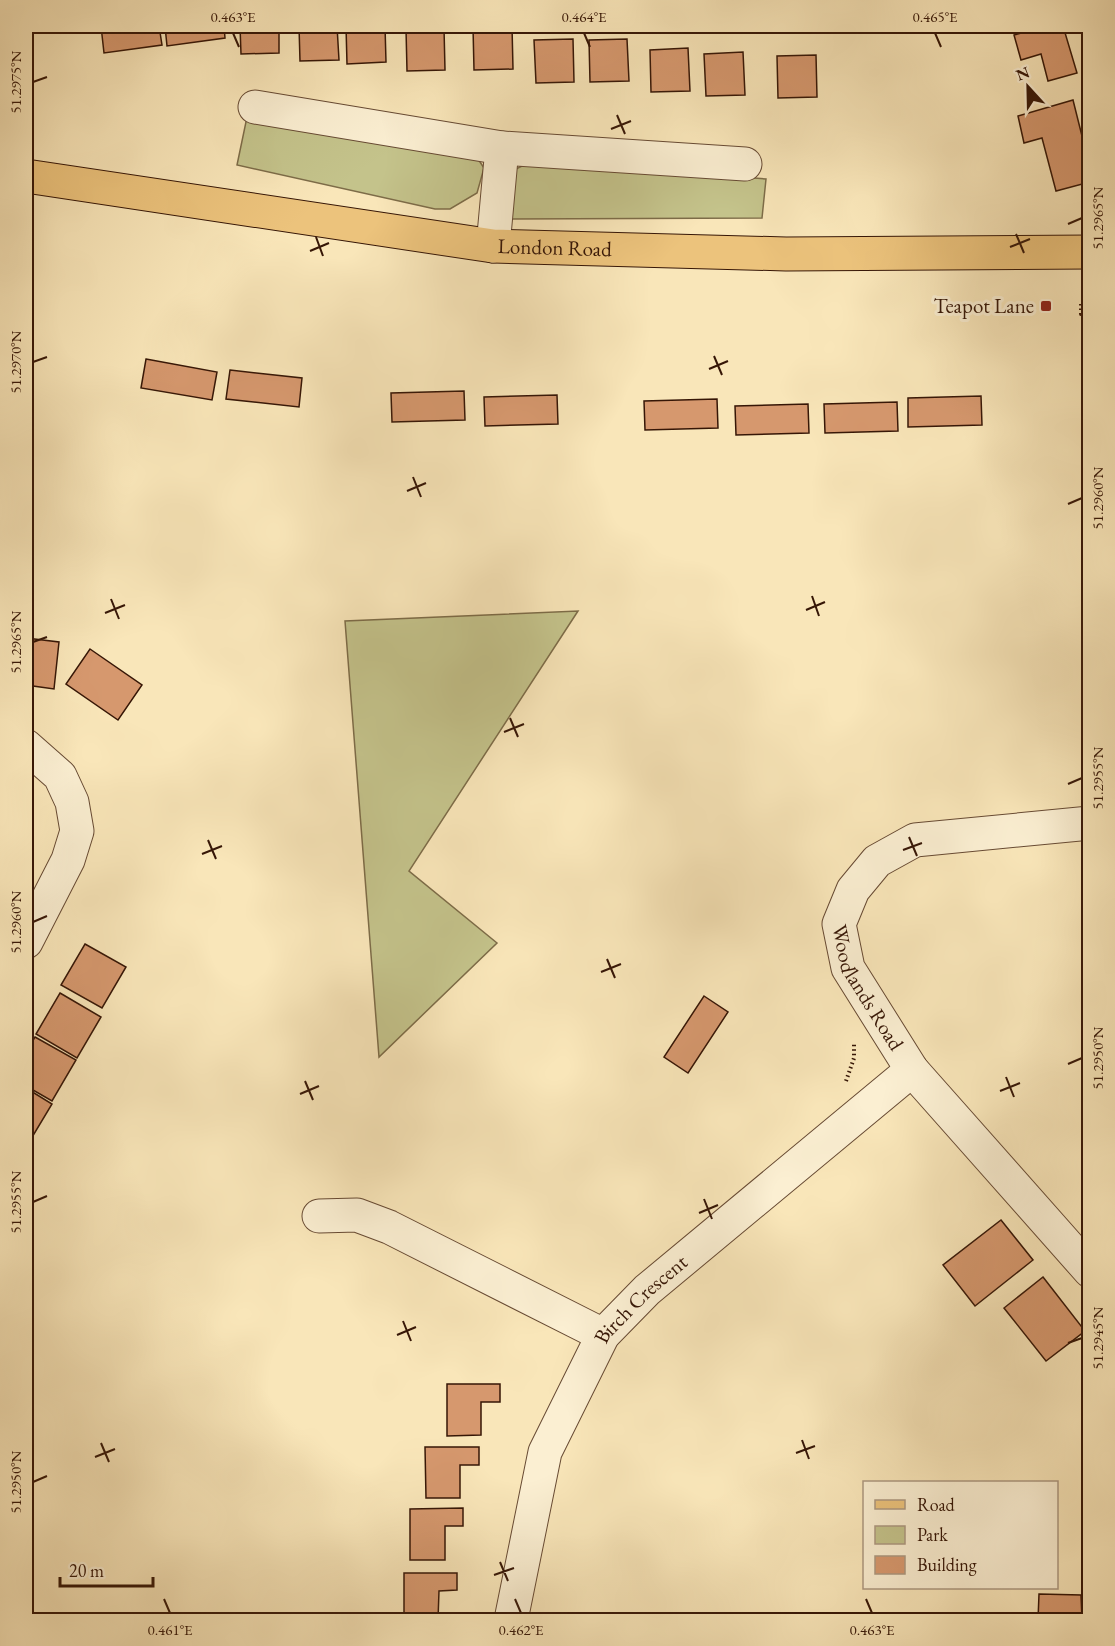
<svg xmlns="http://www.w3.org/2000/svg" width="1115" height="1646" viewBox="0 0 1115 1646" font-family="'EB Garamond',serif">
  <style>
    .green { fill: #c4c38b; stroke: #7d6c48; stroke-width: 1.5 }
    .building { fill: #d6986e; stroke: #361606; stroke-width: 1.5 }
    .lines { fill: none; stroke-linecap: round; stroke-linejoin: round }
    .street-casing { stroke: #674a33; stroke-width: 35 }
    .primary-casing { stroke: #361606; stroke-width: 35 }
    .path { stroke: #361606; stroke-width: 4; stroke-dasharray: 1.5 3; stroke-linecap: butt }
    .street { stroke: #fbefd2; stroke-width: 33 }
    .primary { stroke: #ecc37c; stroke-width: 33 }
    .ticks { fill: none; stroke: #361606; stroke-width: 2 }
    .poi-dot { fill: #8f2418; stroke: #fbefd2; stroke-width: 2 }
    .labels { text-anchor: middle; stroke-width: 6; stroke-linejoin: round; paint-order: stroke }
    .street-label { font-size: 21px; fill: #361606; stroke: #fbefd2 }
    .poi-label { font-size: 21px; fill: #361606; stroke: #fbefd2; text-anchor: end }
    .neatline { fill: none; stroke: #361606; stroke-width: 2 }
    .ticks-label { font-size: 15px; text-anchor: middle; fill: #361606 }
  </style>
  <rect width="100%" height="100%" fill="#f9e6b9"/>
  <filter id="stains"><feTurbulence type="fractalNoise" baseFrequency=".00333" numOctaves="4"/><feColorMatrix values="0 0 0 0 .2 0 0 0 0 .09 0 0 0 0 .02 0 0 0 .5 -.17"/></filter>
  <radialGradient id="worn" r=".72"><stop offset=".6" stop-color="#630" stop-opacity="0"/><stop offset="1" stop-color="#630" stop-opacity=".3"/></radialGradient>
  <g class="green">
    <polygon points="247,117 472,150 484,168 477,193 450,209 435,209 237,165"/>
    <polygon points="532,161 766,179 762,218 512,219 514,170"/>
    <polygon points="578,611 409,871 497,943 379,1057 345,621"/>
  </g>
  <g class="building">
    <polygon points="101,26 159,26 162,45 104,53"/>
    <polygon points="165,26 224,26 225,38 167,46"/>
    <polygon points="240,26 279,26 279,53 241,54"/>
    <polygon points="299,26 337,26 339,60 300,61"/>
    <polygon points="346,26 385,26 386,62 347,64"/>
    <polygon points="512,26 513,69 474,70 473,27"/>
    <polygon points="1046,26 1063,26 1077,73 1048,81 1041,54 1021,60 1014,35"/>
    <polygon points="444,28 445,70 407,71 406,29"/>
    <polygon points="573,39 574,82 536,83 534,40"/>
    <polygon points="627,39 629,81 590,82 589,40"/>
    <polygon points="688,48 690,91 651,92 650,50"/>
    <polygon points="743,52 745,95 706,96 704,54"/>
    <polygon points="816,55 817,97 778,98 777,56"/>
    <polygon points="1073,100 1090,168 1090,182 1056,191 1042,138 1024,143 1018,116"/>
    <polygon points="146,359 217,372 212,400 141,388"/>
    <polygon points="230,370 302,378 299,407 226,399"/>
    <polygon points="464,391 465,420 392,422 391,393"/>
    <polygon points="557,395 558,424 485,426 484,397"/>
    <polygon points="981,396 982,425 908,427 908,398"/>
    <polygon points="717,399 718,428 645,430 644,401"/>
    <polygon points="897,402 898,431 825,433 824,404"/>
    <polygon points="808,404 809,433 736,435 735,406"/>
    <polygon points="26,638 59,642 54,689 26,685"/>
    <polygon points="90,649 142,685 118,720 66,684"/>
    <polygon points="85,944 126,967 102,1008 61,985"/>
    <polygon points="60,993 101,1017 77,1058 36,1034"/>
    <polygon points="704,996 728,1012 688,1073 664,1057"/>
    <polygon points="35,1037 76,1060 52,1101 26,1086 26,1053"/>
    <polygon points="26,1088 52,1104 28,1144 26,1143"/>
    <polygon points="1001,1220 1033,1260 975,1306 943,1265"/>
    <polygon points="1043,1277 1085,1331 1046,1361 1004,1308"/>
    <polygon points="447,1384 500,1384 500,1402 481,1402 481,1435 447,1436"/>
    <polygon points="425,1447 479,1447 479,1465 460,1465 460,1498 426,1498"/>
    <polygon points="463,1508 463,1526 445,1526 445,1560 410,1560 410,1509"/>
    <polygon points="404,1573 457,1573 457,1590 439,1591 438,1620 404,1620"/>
    <polygon points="1039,1594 1081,1595 1082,1620 1038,1620"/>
  </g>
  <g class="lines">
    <defs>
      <g id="street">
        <polyline points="255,107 502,148 745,164"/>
        <polyline points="493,246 502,148"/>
        <polyline points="26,746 60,776 72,802 77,831 68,860 26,942"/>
        <path id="s1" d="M1090,823L915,840L877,861L853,890L839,924L848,968L912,1070L1090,1271"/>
        <polyline points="319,1216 357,1215 389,1227 603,1335"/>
        <path id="s2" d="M511,1620L545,1452L603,1335L647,1290L912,1070"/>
      </g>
      <g id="primary">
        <path id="s3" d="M26,176L493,246L786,254L1090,252"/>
      </g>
    </defs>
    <use href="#street" class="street-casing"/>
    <use href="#primary" class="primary-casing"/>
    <g class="path">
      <polyline points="1090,304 1081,304 1081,314 1090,315"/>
      <polyline points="846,1081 854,1058 854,1042"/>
    </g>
    <use href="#street" class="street"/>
    <use href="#primary" class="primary"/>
  </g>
  <path class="ticks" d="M233,33L239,47M584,33L590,47M935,33L941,47M33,82L47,77M617,115L625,134M611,129L631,121M1068,224L1082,218M1016,234L1024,253M316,237L323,256M1010,247L1030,239M310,251L329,243M714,356L722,375M33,362L47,357M709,369L728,361M413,477L421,497M407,491L426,483M1068,504L1082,498M812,596L819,616M111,599L119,619M806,610L825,602M105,613L125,605M33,642L47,637M510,718L518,737M504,732L524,724M1068,784L1082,778M909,837L917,856M208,840L216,859M903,850L922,843M202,854L222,846M33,922L47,916M607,959L615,978M601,972L621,964M1068,1064L1082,1058M1006,1077L1014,1097M305,1081L313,1100M1000,1091L1020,1083M300,1094L319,1086M704,1199L712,1219M33,1202L47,1196M699,1213L718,1205M403,1321L411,1341M397,1335L416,1327M1068,1343L1082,1338M802,1440L809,1459M101,1443L109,1462M796,1453L815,1446M95,1457L115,1449M33,1482L47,1476M500,1562L508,1581M494,1575L514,1568M164,1599L170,1613M515,1599L521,1613M866,1599L872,1613"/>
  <rect class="poi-dot" x="1040" y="300" width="12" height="12" rx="3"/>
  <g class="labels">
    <g class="street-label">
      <text dy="7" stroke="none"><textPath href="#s3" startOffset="534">London Road</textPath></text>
      <text dy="7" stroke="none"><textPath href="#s1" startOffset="364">Woodlands Road</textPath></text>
      <text dy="7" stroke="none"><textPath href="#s2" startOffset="354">Birch Crescent</textPath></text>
    </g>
    <g class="poi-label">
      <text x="1034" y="313">Teapot Lane</text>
    </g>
  </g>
  <rect width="1115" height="1646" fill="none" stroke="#f9e6b9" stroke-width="66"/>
  <rect x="863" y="1481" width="195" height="108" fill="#fbefd2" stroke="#ac9880" stroke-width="1.5"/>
  <rect x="875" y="1500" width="30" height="9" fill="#ecc37c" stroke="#ac9880" stroke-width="1.5"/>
  <text x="917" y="1511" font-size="18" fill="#361606">Road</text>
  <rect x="875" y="1526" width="30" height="18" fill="#c4c38b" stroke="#ac9880" stroke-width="1.5"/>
  <text x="917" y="1541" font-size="18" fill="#361606">Park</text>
  <rect x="875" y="1556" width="30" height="18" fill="#d6986e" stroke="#ac9880" stroke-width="1.5"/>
  <text x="917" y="1571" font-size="18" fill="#361606">Building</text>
  <g transform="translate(1028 87) rotate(338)" stroke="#fbefd2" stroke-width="4.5" paint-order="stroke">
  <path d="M0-4.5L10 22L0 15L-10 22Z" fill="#361606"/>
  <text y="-9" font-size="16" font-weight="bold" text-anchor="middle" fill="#361606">N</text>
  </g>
  <path d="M60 1577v9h93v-9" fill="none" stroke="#361606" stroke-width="3"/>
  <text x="69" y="1577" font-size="18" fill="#361606" stroke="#fbefd2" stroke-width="4.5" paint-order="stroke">20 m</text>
  <rect x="33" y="33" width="1049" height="1580" class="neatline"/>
  <g class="ticks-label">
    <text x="233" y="22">0.463°E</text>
    <text x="584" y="22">0.464°E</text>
    <text x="935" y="22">0.465°E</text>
    <text transform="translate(16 82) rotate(-90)" y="5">51.2975°N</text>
    <text transform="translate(1098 218) rotate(-90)" y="5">51.2965°N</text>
    <text transform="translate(16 362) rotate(-90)" y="5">51.2970°N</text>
    <text transform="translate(1098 498) rotate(-90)" y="5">51.2960°N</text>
    <text transform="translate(16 642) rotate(-90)" y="5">51.2965°N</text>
    <text transform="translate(1098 778) rotate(-90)" y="5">51.2955°N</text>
    <text transform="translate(16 922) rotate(-90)" y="5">51.2960°N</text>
    <text transform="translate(1098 1058) rotate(-90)" y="5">51.2950°N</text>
    <text transform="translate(16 1202) rotate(-90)" y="5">51.2955°N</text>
    <text transform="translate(1098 1338) rotate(-90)" y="5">51.2945°N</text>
    <text transform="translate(16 1482) rotate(-90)" y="5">51.2950°N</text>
    <text x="170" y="1635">0.461°E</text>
    <text x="521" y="1635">0.462°E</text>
    <text x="872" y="1635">0.463°E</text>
  </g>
  <rect width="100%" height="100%" filter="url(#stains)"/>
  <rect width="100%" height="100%" fill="url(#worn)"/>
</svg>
